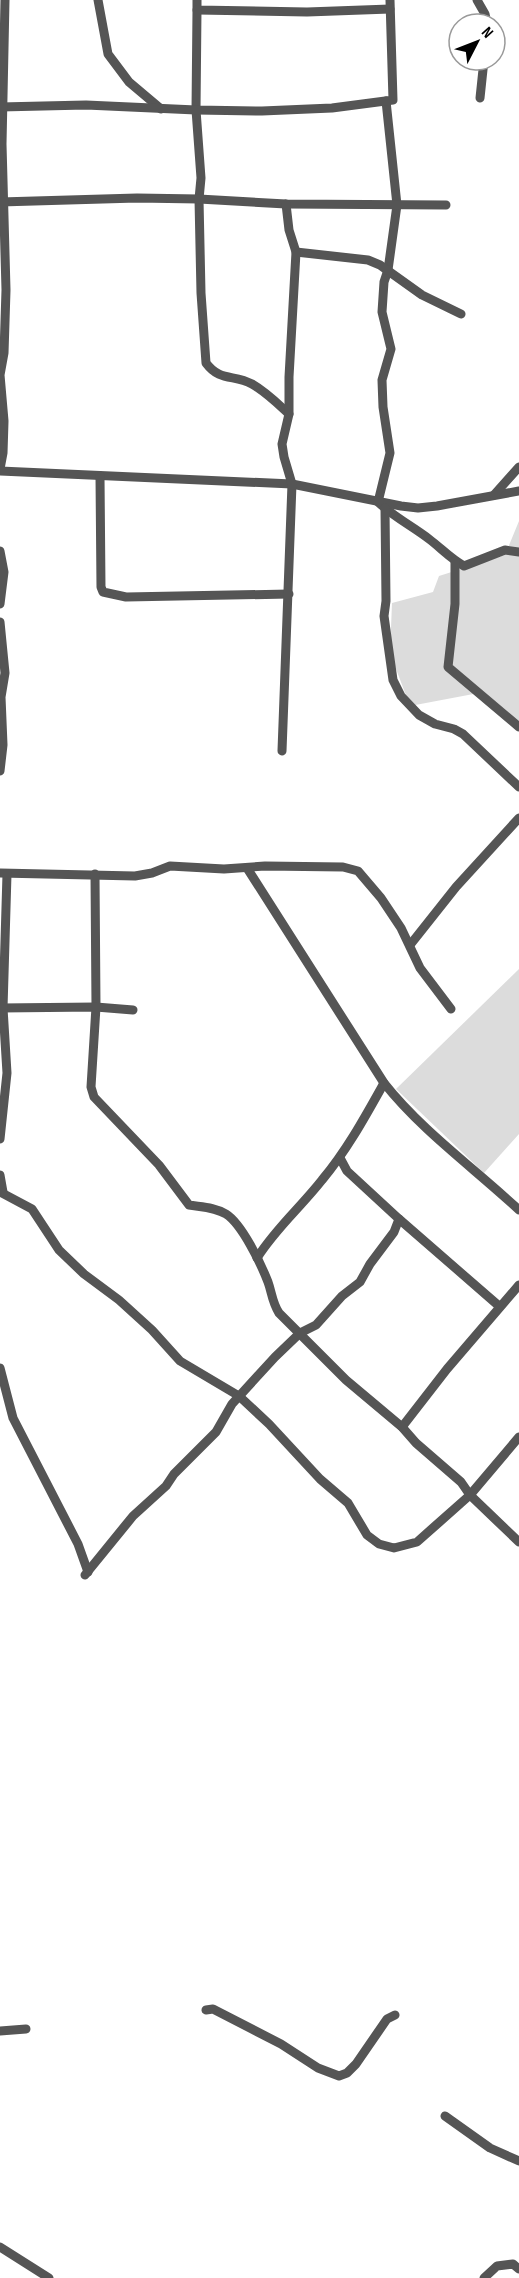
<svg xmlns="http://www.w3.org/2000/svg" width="519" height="2278" viewBox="0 0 519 2278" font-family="'Sofia Sans Condensed',sans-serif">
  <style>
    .green { fill: #dcdcdc }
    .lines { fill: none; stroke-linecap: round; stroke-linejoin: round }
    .minor { stroke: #555; stroke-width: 9 }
  </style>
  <rect width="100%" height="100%" fill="#fff"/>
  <g class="green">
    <polygon points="519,521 519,726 484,692 410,706 390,653 392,603 433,592 439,576 505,555"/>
    <polygon points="519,969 519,1134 484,1173 396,1089"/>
  </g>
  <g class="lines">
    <g class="minor">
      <polyline points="98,0 108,54 129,82 161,109"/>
      <polyline points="197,0 197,10 307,12 390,9"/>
      <polyline points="477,0 485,14 487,24"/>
      <path d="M197,10L196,110L201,178L199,199L201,293L206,363C220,382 234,374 252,384C266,392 277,403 289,414"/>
      <polyline points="480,98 484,60"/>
      <path d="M386,101L397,205L388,270L384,282L382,312L391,349L382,380L383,407L390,453L378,502C394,517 412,526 429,539C441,548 451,559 464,566L505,550L519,552"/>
      <polyline points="0,107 86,105 196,110 262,111 332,108 393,100 390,0"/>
      <polyline points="0,202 137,198 199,199 286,204 446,205"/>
      <polyline points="296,252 368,260 380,265 422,295 461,314"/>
      <polyline points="0,469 3,453 4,421 0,375 4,353 6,290 2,144 5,0"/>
      <polyline points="0,471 292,484 401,506 418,508 437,506 519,491"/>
      <polyline points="100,476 101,587 103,592 126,597 289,594"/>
      <polyline points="494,495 519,467"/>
      <polyline points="385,508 386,601 384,616 393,680 401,696 419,715 435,724 454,729 463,734 519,787"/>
      <polyline points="0,551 4,572 0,604"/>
      <polyline points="455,561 455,604 448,667 519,727"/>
      <polyline points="0,622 5,673 1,697 3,745 0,771"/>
      <polyline points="282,751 292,484 284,457 282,444 289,414 289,377 296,252 289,230 286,204"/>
      <path d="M247,868L384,1083C422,1131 474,1168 519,1210"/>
      <polyline points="0,873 135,876 152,873 170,866 224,869 265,866 343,867 358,871 381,898 401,928 420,968 451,1009"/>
      <path d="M95,874L96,1007L91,1087L94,1097L159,1165L189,1205C201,1207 215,1207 226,1214C242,1224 261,1264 268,1282C272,1293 272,1302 279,1313L346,1380L402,1427L416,1443L461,1482L470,1495L519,1542"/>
      <polyline points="410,945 456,887 519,818"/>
      <polyline points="0,1008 96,1007 133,1010"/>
      <polyline points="0,1139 7,1073 3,1008 7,874"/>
      <polyline points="0,1175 3,1192"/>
      <polyline points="0,1192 32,1209 59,1250 84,1274 119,1300 152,1330 180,1361 239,1396 269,1424 320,1479 348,1503 367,1535 379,1544 394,1548 417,1542 470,1495 519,1437"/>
      <polyline points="399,1219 499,1306"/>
      <path d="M257,1258C276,1228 300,1208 322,1180C347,1150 365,1117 384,1083"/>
      <polyline points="0,1368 13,1418 78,1544 88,1572"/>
      <polyline points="402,1427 447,1369 519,1285"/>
      <polyline points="85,1575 133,1516 166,1486 174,1474 216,1432 232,1404 275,1357 300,1333 316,1325 342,1296 360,1282 370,1264 394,1232 399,1219 347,1171 340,1158"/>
      <polyline points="206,2010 213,2009 281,2044 318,2068 339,2076 347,2073 356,2064 387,2019 395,2015"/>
      <polyline points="0,2031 26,2029"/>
      <polyline points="445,2116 490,2148 519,2161"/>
      <polyline points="0,2247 49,2278"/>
      <polyline points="484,2278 497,2266 513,2264 519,2269"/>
    </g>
  </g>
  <g transform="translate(477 42) rotate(48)"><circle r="28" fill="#ffffff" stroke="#999999" stroke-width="1.5"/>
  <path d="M0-4.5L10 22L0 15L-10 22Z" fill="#000000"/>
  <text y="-9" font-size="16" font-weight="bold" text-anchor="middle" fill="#000000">N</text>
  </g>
</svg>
